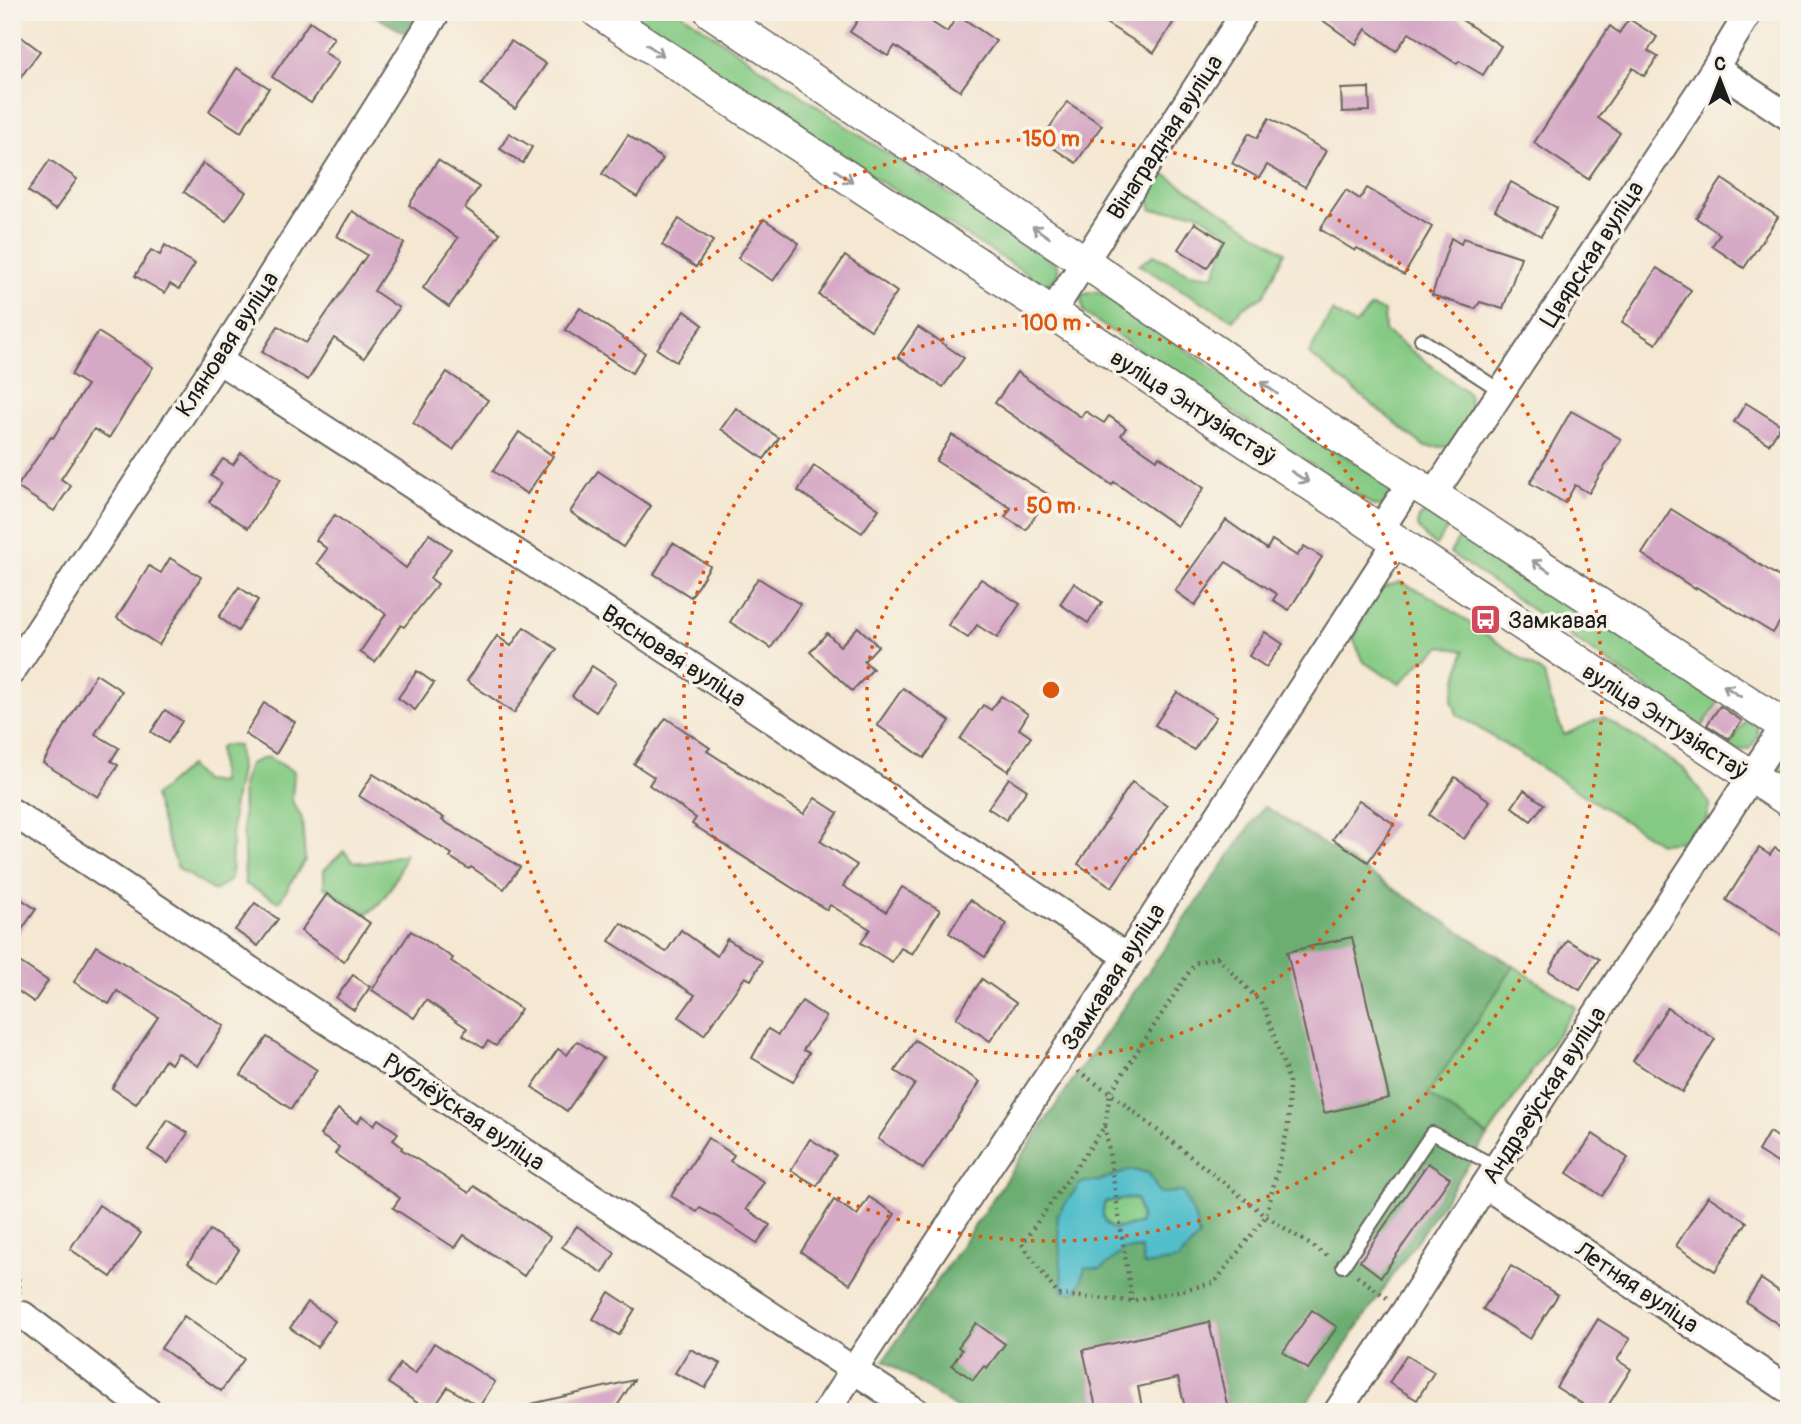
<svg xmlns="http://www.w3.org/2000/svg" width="1801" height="1424" viewBox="0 0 1801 1424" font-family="Pangolin,sans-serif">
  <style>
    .green { fill: #85ca84; stroke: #507350; stroke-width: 2 }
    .forest { fill: #6cae72; stroke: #446547; stroke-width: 2; fill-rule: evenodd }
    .water { fill: #51beca; stroke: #366d73; stroke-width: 2; fill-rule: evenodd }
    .building { fill: #d5a8c5 }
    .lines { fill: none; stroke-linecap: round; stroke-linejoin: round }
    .service-casing { stroke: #68635c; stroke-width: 16 }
    .minor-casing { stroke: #68635c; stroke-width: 30 }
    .tertiary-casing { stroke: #68635c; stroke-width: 35 }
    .path { stroke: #68635c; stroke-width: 4.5; stroke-dasharray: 2 5; stroke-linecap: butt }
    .service { stroke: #fff; stroke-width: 12 }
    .minor { stroke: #fff; stroke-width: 26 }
    .tertiary { stroke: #fff; stroke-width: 32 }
    .oneway { stroke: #999 }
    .ring { fill: none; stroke: #de560d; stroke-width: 3.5; stroke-dasharray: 3.5 7 }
    .labels { text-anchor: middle; stroke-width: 7; stroke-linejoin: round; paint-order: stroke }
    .street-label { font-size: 24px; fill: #1c1c1c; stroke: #f7f3e8 }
    .poi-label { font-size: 24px; fill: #1c1c1c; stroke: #f7f3e8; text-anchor: start }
    .centre { fill: #de560d; stroke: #f7f3e8; stroke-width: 3.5 }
    .ring-label { font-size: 21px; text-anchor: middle; font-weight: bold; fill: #de560d; stroke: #f7f3e8; stroke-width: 7; stroke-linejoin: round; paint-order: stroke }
  </style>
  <rect width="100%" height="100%" fill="#f7f3e8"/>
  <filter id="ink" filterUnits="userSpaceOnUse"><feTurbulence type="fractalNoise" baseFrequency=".0143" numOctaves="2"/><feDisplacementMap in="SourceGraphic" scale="14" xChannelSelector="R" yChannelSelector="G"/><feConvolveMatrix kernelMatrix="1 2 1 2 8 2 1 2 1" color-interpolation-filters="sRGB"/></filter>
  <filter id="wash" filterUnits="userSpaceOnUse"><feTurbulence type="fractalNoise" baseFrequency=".00686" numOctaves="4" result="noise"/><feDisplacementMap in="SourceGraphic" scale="28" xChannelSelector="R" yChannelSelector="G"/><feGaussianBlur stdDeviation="1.57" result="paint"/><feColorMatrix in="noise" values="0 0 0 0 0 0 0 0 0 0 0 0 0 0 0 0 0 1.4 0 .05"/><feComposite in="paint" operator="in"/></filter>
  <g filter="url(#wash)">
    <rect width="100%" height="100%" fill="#f5e8d3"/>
    <g class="green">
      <path d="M627,12H680L852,130L1058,265C1059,276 1056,281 1045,285L838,155Z"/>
      <polygon points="1160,171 1285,252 1263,297 1243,307 1233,320 1139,265 1154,255 1190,273 1214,276 1229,234 1196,212 1152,210 1146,190"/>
      <polygon points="1098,291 1390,486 1392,493 1383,506 1374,506 1084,313 1081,295"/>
      <polygon points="1371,307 1384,311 1385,331 1468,393 1473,418 1448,447 1425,447 1309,354 1332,311 1355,325"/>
      <path d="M1431,511L1452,522L1436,545C1423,537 1405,518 1431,511Z"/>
      <polygon points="1463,531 1720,700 1702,727 1450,553"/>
      <polygon points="1400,582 1432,597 1544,674 1551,703 1564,735 1603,717 1683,768 1710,804 1700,840 1659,843 1457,714 1452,700 1464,651 1442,646 1420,663 1400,684 1364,662 1353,639 1375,590"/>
      <polygon points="1747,718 1757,725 1758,737 1749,749 1736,751 1729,746"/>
      <polygon points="223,745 238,746 240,770 233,808 231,879 214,891 178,868 165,834 154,796 189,766 203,781 221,783 219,749"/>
      <polygon points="1789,754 1789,783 1781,778 1776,768 1778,759"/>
      <polygon points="267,757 294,771 292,801 302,818 305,860 279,902 245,884 242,786 249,764"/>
      <path d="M344,851L353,861L366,863L405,854C399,875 385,904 366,914L324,887V870Z"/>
      <polygon points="1514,966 1576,1007 1488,1136 1427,1094"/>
      <path d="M1133,1198L1137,1200L1141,1218L1139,1224L1112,1229C1102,1221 1101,1214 1105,1202Z"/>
    </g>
    <g class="forest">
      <polygon points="368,12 419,12 405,33"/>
      <path d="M1264,806L1514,966L1428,1094L1488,1136L1300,1412H1216L1228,1409L1209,1323L1084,1350L1097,1412H962L884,1360L1079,1071ZM1131,1170L1149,1173L1159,1193L1141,1248L1124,1250L1101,1269L1085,1266L1063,1291L1061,1247L1081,1183L1099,1181Z"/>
    </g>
    <path class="water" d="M1131,1170L1149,1173L1159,1193L1183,1192L1195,1218L1199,1237L1178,1260L1144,1265L1141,1248L1124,1250L1101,1269L1085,1267L1081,1282L1075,1293L1063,1291L1057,1214L1081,1183L1099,1181ZM1133,1198L1137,1200L1141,1218L1139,1224L1112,1229C1102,1222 1101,1214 1105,1202Z"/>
    <g id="blocks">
      <g class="building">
        <polygon points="863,12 916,12 947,32 958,15 996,41 960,91 895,46 888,56 850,32"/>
        <polygon points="1088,12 1180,12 1154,53"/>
        <polygon points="1311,12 1450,12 1501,46 1483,75 1459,61 1457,64 1409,33 1396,51 1366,29 1356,44"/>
        <polygon points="1629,19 1657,37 1648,51 1658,57 1644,76 1633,68 1598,118 1620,133 1588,179 1534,143 1610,26 1619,33"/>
        <polygon points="310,21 334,38 324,52 339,62 311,103 272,77"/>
        <polygon points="12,30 40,51 12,89"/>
        <polygon points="511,41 546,64 515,109 481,84"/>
        <polygon points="237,68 269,88 241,132 209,111"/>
        <polygon points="1369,88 1370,111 1342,112 1341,89"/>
        <polygon points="1067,102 1102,125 1076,163 1041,140"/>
        <polygon points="1269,118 1326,151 1305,187 1267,165 1259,178 1232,163 1249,133 1257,138"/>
        <polygon points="509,133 532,147 523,163 500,149"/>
        <polygon points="628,135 663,159 637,197 602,174"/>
        <polygon points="50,160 77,179 55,210 28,191"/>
        <polygon points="438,160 479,187 465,208 500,233 449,307 423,288 458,238 409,205"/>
        <polygon points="203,163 246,192 226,221 184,192"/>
        <polygon points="1722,179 1778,217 1744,268 1712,246 1720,234 1696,218"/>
        <polygon points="1511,182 1557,208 1541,236 1495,210"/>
        <polygon points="1367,188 1432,227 1404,275 1357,248 1355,251 1320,229 1346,190 1360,199"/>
        <polygon points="352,211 404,243 374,291 399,308 364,358 334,338 308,380 262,352 278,326 306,343 367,255 337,236"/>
        <polygon points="679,219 713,241 696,267 662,245"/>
        <polygon points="764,219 799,243 773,281 738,258"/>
        <polygon points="1195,223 1224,241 1207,268 1178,249"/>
        <polygon points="1451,238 1461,244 1463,238 1521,257 1503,309 1480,302 1475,309 1432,295"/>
        <polygon points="165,245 195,264 179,289 170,284 165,293 135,276 151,250 160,255"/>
        <polygon points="845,256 897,292 871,330 819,295"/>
        <polygon points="1657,268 1691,290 1656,344 1622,322"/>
        <polygon points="580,308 645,353 632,373 565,330"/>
        <polygon points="685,311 703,325 676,362 657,349"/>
        <polygon points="918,327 964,358 943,387 898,357"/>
        <polygon points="98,332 153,367 109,438 94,429 61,479 71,486 54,511 17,487 51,437 53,438 87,385 71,375"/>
        <polygon points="447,372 488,400 453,450 413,423"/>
        <polygon points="1017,372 1081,417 1085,411 1104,423 1109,416 1126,428 1121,435 1157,460 1159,456 1204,488 1177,526 1114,482 1112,485 995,403"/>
        <polygon points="1746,403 1781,425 1769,444 1734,422"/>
        <polygon points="736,408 779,438 764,459 721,429"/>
        <polygon points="1571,411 1621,439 1589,493 1575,485 1565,503 1530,483"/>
        <polygon points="519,432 553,456 527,494 493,471"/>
        <polygon points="952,435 1049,495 1026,530 1005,517 1011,508 936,461"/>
        <polygon points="241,453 281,479 248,528 209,502 222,483 211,476 223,459 233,465"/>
        <polygon points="814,466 879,509 862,533 798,491"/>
        <polygon points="598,471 651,506 623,547 570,512"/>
        <polygon points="1671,509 1789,583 1789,607 1773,633 1696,587 1695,589 1642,554"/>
        <polygon points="335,515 406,568 429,534 451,549 430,578 438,584 404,627 401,625 375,662 360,652 386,614 317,563 327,549 316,540"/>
        <polygon points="1226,520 1267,549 1272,540 1297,556 1304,546 1322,557 1289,610 1273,600 1277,594 1226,562 1195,605 1175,591"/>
        <polygon points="673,543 710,566 691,597 654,574"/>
        <polygon points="170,558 201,577 159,645 117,618 149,566 161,573"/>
        <polygon points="758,578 800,604 771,648 730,622"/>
        <polygon points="981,579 1020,604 997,638 977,625 968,638 948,625"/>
        <polygon points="1074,583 1102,602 1088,623 1060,604"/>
        <polygon points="239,587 258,600 238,631 219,617"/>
        <polygon points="524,627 557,649 514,713 467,681 497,636 511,646"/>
        <polygon points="858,627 878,646 864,661 873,669 852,691 810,652 827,633 840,646"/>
        <polygon points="1265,632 1283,644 1266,667 1249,656"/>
        <polygon points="592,666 616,682 596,712 572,696"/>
        <polygon points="417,671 434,683 415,710 398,698"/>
        <polygon points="96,674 122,691 95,734 119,748 111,761 118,765 98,797 43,763"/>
        <polygon points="903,688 950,721 924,758 877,725"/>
        <polygon points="1177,692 1216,717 1194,750 1155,725"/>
        <polygon points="1001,696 1028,714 1019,729 1031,737 1008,771 960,739 983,705 991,710"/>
        <polygon points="264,703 295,722 276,754 245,734"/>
        <polygon points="1720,706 1742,721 1729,739 1707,725"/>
        <polygon points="165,710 182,721 168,743 151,732"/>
        <polygon points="666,718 710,748 707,751 804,814 815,798 838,813 820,841 857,865 843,886 886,912 902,887 940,910 912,954 901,948 892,962 861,943 870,929 830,905 827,910 692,824 696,818 649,785 654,777 634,764"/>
        <polygon points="373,774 444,818 442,820 520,867 504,889 471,867 469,869 450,857 452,854 359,796"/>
        <polygon points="1455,777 1490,801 1464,839 1429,815"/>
        <polygon points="1009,778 1027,790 1006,820 988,808"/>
        <polygon points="1132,782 1167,805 1112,887 1078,864"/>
        <polygon points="1524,790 1544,804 1531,821 1512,807"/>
        <polygon points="1359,800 1394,824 1368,862 1333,839"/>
        <polygon points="1759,848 1770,855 1775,848 1789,857 1789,940 1726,900"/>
        <polygon points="12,893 36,909 12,944"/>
        <polygon points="327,894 370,923 344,961 301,931"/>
        <polygon points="970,900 1007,924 985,957 949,933"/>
        <polygon points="255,903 278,919 258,946 235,930"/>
        <polygon points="621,923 666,952 681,930 717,956 727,939 762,961 751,980 745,977 704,1035 679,1017 695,995 609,941"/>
        <polygon points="411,931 453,958 451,961 521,1009 496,1046 488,1041 483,1048 463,1035 467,1028 426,1000 414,1018 372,990"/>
        <polygon points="1352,937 1389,1098 1324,1113 1287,952"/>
        <polygon points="1567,940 1599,959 1580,990 1549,971"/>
        <polygon points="96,946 224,1026 198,1066 178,1053 171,1064 165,1060 136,1104 112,1088 158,1017 117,991 109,1004 74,982"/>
        <polygon points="12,957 48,981 34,1002 12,987"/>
        <polygon points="353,975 370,987 354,1010 336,998"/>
        <polygon points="982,979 1016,1003 990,1041 956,1018"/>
        <polygon points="802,1001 826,1017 803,1050 809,1053 793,1082 752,1058 768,1029 778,1035"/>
        <polygon points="1667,1008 1715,1039 1682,1092 1633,1061"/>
        <polygon points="267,1037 317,1070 291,1109 241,1075"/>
        <polygon points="915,1040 980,1082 923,1169 878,1139 915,1084 895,1071"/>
        <polygon points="577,1041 603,1058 567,1111 532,1087 558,1049 567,1055"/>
        <polygon points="338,1109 357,1123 362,1116 374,1125 378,1119 398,1133 393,1140 402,1147 401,1149 469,1193 474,1186 550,1237 524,1276 464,1235 455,1248 393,1208 400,1198 335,1154 339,1147 320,1135"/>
        <polygon points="168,1120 188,1133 168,1163 148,1150"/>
        <polygon points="1769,1132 1789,1144 1789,1170 1758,1151"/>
        <polygon points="1593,1134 1628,1158 1602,1196 1567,1173"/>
        <polygon points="708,1138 734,1155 730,1161 764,1182 746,1209 770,1225 757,1243 719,1218 700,1208 697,1212 671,1196"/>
        <polygon points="810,1139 836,1155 817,1186 791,1170"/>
        <polygon points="1428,1163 1450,1178 1381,1277 1360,1261"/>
        <polygon points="1708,1196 1747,1222 1715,1271 1676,1246"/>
        <polygon points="869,1197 895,1214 850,1284 801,1252 834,1200 857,1215"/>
        <polygon points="99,1205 141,1233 111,1277 70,1249"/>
        <polygon points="577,1226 615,1253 603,1273 562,1247"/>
        <polygon points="210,1230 239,1250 218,1282 188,1263"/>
        <polygon points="1511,1266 1558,1295 1530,1339 1483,1309"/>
        <polygon points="1761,1279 1789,1298 1789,1332 1746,1302"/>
        <polygon points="609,1292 635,1309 619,1335 593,1319"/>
        <polygon points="308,1302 335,1321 317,1347 290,1328"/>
        <polygon points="1312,1310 1337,1327 1308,1369 1283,1352"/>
        <polygon points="184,1316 244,1359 221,1391 161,1348"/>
        <polygon points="1598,1319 1630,1339 1617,1360 1631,1369 1604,1412 1595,1412 1556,1387"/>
        <polygon points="1209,1322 1228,1409 1216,1412 1186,1412 1178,1378 1138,1387 1143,1412 1097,1412 1083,1350"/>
        <polygon points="976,1323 1005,1344 987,1368 984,1366 973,1380 952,1365 962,1350 958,1347"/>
        <polygon points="434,1343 495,1382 479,1407 448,1387 431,1412 388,1383 400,1364 415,1374"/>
        <polygon points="690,1349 721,1364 705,1388 675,1373"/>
        <polygon points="1406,1355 1434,1372 1417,1400 1389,1383"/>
        <polygon points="634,1380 613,1412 532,1412 531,1404"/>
      </g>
    </g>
  </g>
  <g filter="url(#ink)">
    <use href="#blocks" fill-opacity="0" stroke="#68635c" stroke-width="2"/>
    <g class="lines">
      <defs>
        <g id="service">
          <polyline points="1421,339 1501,391"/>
          <polyline points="1343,1266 1432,1133 1497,1167"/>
        </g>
        <g id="minor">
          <polyline points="1715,68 1789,117"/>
          <polyline points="1051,314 1245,12"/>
          <polyline points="218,360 684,661 1127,957"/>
          <polyline points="1433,495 1715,68 1749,12"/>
          <polyline points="1380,530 1412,481"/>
          <polyline points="12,671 218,360 437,12"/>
          <polyline points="12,812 917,1412"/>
          <polyline points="1485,1185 1789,1390"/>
          <polyline points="23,1315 149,1412"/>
          <polyline points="826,1412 1127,957 1397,541"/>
          <polyline points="1337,1412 1405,1311 1485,1185 1784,726"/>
        </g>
        <g id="tertiary">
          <polyline points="598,12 1789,801"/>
          <polyline points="711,12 1085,262 1325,427 1433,495 1789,729"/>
        </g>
      </defs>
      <use href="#service" class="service-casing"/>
      <use href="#minor" class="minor-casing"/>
      <use href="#tertiary" class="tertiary-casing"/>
      <g class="path">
        <polygon points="1217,957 1264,1006 1289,1081 1288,1127 1266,1216 1214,1283 1132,1301 1058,1295 1022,1244 1105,1126 1110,1093 1195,963"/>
        <polyline points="1078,1071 1110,1093 1266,1216 1329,1257"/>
        <polyline points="1105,1126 1132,1301"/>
        <polyline points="12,1230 20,1293"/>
        <polyline points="1357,1276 1387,1298"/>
      </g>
      <use href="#service" class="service"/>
      <use href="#minor" class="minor"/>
      <use href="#tertiary" class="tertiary"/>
    </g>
    <defs><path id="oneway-shaft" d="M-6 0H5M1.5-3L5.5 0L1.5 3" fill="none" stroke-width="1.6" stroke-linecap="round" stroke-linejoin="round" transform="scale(1.75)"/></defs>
    <g class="oneway">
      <use href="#oneway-shaft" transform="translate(655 50) rotate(34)"/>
      <use href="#oneway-shaft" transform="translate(844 176) rotate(34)"/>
      <use href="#oneway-shaft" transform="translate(1041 232) rotate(-146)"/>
      <use href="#oneway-shaft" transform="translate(1269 388) rotate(-145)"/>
      <use href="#oneway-shaft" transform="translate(1300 477) rotate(33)"/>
      <use href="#oneway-shaft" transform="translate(1541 566) rotate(-147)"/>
      <use href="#oneway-shaft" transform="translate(1732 691) rotate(-147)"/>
    </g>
  </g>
  <g class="ring">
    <circle cx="1051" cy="690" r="184"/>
    <circle cx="1051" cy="690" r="367"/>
    <circle cx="1051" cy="690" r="551"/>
  </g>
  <defs>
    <symbol id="bus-square" viewBox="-11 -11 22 22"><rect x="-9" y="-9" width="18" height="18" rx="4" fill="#d1495b" stroke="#f7f3e8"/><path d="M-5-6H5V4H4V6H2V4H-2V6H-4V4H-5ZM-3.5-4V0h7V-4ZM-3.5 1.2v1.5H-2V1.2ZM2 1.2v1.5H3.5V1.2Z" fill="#fff"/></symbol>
  </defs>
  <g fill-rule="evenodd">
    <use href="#bus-square" x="1468" y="602" width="35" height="35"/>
  </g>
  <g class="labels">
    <g class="street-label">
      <text transform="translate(1165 137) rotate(-57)" y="8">Вінаградная вуліца</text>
      <text transform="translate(1592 254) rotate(-57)" y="8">Цвярская вуліца</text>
      <text transform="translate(227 344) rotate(-57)" y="8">Кляновая вуліца</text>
      <text transform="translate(1193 407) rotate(33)" y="8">вуліца Энтузіястаў</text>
      <text transform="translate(674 656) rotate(33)" y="8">Вясновая вуліца</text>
      <text transform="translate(1665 721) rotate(33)" y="8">вуліца Энтузіястаў</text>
      <text transform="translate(1113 977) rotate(-57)" y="8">Замкавая вуліца</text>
      <text transform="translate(1544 1095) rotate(-57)" y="8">Андрэеўская вуліца</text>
      <text transform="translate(464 1112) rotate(34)" y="8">Рублёўская вуліца</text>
      <text transform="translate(1637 1287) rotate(34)" y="8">Летняя вуліца</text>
    </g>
    <g class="poi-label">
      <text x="1508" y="628">Замкавая</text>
    </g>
  </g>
  <circle cx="1051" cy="690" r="10" class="centre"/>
  <g class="ring-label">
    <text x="1051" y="146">150 m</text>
    <text x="1051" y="330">100 m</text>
    <text x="1051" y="513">50 m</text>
  </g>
  <rect width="1801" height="1424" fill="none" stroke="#f7f3e8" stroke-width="42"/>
  <g transform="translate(1720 80)" stroke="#f7f3e8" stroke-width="5" paint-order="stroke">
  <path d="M0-5L12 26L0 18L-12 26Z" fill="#1c1c1c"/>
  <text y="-10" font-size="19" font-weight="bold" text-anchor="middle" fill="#1c1c1c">С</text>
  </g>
</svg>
